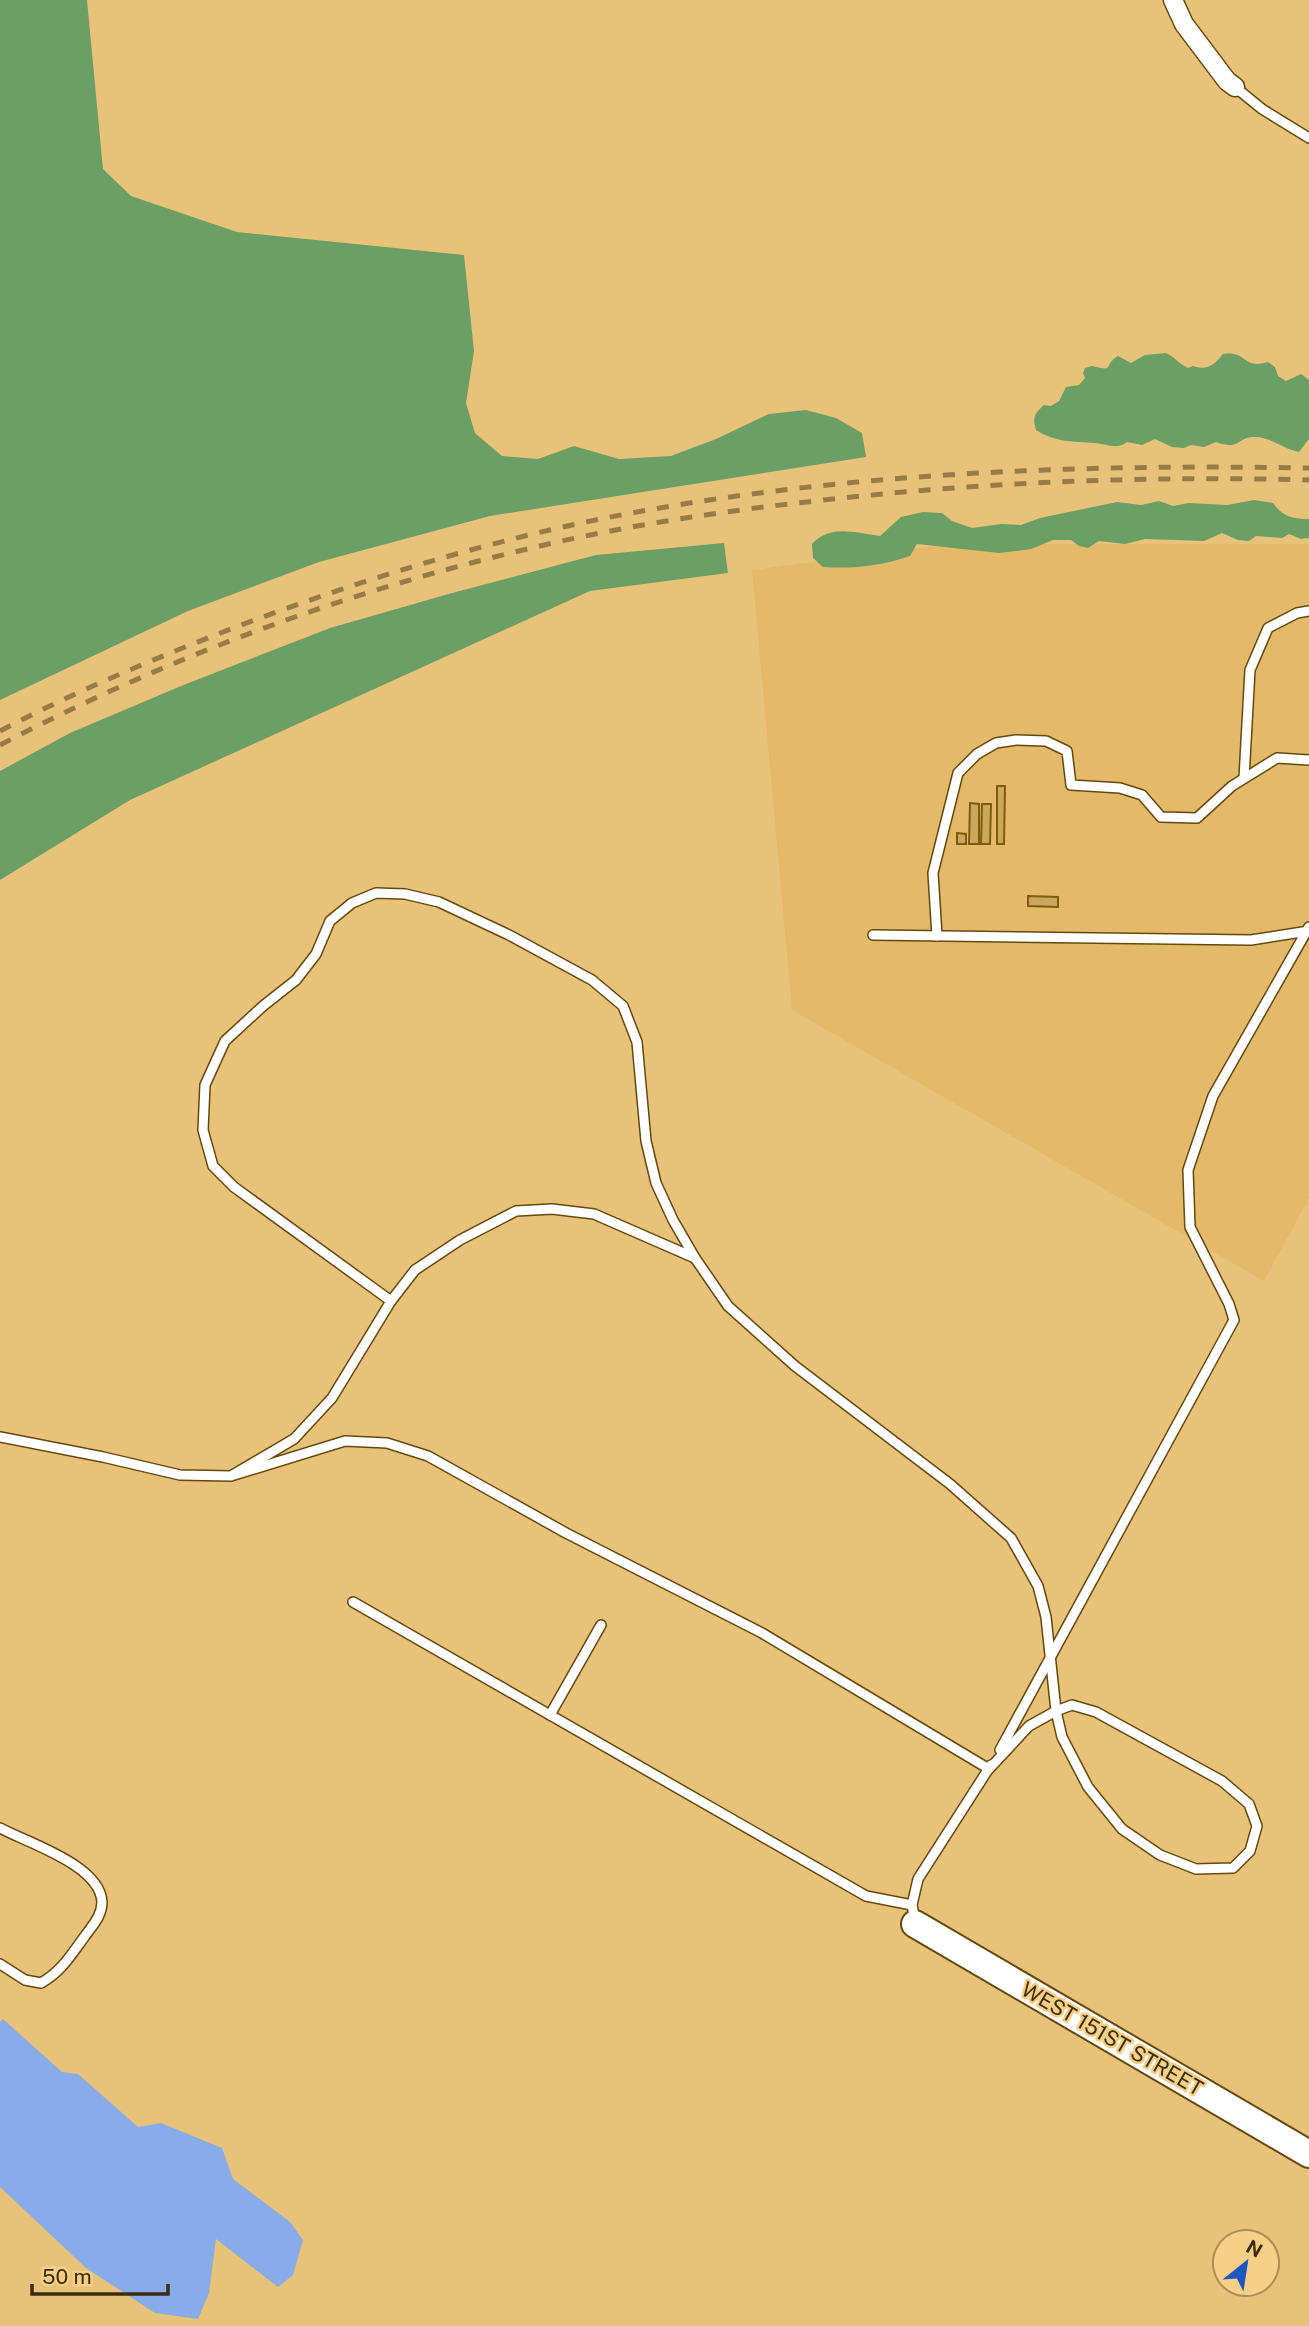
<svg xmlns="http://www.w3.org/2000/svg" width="1309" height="2326" viewBox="0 0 1309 2326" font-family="'Public Sans',sans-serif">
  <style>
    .built { fill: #e4b969 }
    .forest { fill: #6c9f66 }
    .water { fill: #88abea }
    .building { fill: #cca65e; stroke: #805c06; stroke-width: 2 }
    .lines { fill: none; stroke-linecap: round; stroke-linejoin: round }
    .lane-casing { stroke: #64490d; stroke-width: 12 }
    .street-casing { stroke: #64490d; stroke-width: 21 }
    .secondary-casing { stroke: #64490d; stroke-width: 30 }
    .lane { stroke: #fff; stroke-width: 9 }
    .street { stroke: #fff; stroke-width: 18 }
    .secondary { stroke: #fff; stroke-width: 26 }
    .rail { stroke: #987c47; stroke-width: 5; stroke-dasharray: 12 12; stroke-linecap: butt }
    .labels { text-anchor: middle; stroke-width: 5; stroke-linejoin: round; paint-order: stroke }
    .street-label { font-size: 21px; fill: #3c2c0e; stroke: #f7cf86 }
  </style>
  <rect width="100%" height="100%" fill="#e9c27a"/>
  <polygon class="built" points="949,544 1309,544 1309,1198 1264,1281 792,1010 752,570"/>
  <g class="forest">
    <polygon points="0,0 87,0 103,169 131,196 237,232 464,255 474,351 466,403 475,433 502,456 538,459 574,446 619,459 671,456 716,439 769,414 806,410 836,418 862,433 866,457 490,516 319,562 188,611 0,700"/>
    <path d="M1166,353C1175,357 1179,364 1188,368L1193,366C1207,371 1214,365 1223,354C1243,351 1243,363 1256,364C1260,364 1264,363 1268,362L1275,367L1278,376L1286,381L1301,374L1309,380V439L1299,452C1283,449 1271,437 1255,437C1236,437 1241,451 1216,442L1204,447L1191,445L1184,448L1172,447L1155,439L1142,445L1127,442C1117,450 1106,444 1095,443C1073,441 1056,443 1036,430C1032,417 1035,413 1044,405L1051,406L1059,401L1066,387L1079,385L1085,378L1083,373L1085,368L1092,366C1116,372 1102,366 1118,356L1131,363L1145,355Z"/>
    <path d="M1254,500L1273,503C1283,517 1293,519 1309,519V538L1301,539L1289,534L1282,538L1256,536L1249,541L1238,540L1222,533L1204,541L1145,539L1125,544L1099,541L1088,548L1079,546L1071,540H1053L1031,549L999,553L917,544L910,556C881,566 854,569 823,567L813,558L812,544C831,524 855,533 880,536L901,517L923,512L942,513L952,521L972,528L1001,524L1021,525L1040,518L1117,502L1141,505L1159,501L1173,506L1189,503L1227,505Z"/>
    <polygon points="724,543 728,573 590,591 130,800 0,880 0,771 70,733 181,686 330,628 452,593 596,555"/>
  </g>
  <polygon class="water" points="3,2019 62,2072 78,2074 138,2127 161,2123 222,2148 233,2179 290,2222 303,2240 293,2275 278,2287 216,2239 209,2293 198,2319 155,2313 86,2268 0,2187 0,2022"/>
  <g class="building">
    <polygon points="997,786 1005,786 1004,844 997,844"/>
    <polygon points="970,803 979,804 979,844 969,844"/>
    <polygon points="982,804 991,804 990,844 981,844"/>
    <polygon points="957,833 966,834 966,844 957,844"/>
    <polygon points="1028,896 1058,897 1058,907 1028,906"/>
  </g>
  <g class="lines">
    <defs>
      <g id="lane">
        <polyline points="1235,87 1262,109 1309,138"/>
        <polyline points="1244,778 1250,670 1268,628 1297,613 1309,611"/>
        <polyline points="873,935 1251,940 1309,931"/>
        <polyline points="937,936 933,873 958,773 977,754 996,743 1016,740 1046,741 1067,751 1071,785 1120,788 1142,795 1161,817 1197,818 1232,786 1277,758 1309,760"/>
        <polyline points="391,1301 415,1270 460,1240 516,1211 552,1209 594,1214 695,1258"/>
        <polyline points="0,1437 103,1457 180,1475 231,1476 345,1441 387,1443 428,1456 566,1533 762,1633 989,1769 1029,1726 1056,1711 1072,1705 1096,1712 1222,1781 1249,1804 1257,1826 1250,1851 1233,1868 1196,1869 1160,1855 1122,1829 1088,1787 1062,1737 1056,1711 1046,1617 1038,1586 1011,1538 950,1484 795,1366 728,1306 695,1258 673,1220 656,1183 646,1141 637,1042 623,1006 592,980 509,935 439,902 405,894 376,893 352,903 330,921 316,954 296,980 263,1006 225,1041 205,1085 203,1130 213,1166 234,1187 391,1301 332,1398 294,1439 231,1476"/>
        <polyline points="353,1602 866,1896 912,1905"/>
        <polyline points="550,1715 601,1625"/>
        <polyline points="1000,1750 1234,1320 1229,1304 1190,1227 1188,1170 1213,1096 1309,927"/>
        <path d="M0,1828C28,1843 100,1865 102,1902C102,1916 92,1926 85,1936C71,1955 62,1971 41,1983L25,1980L0,1964"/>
        <polyline points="915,1921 912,1905 918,1879 991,1765"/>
      </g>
      <polyline id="street" points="1173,0 1184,24 1227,81 1235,87"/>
      <polyline id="secondary" points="915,1924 1309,2154"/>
    </defs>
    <use href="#lane" class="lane-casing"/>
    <use href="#street" class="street-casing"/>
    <use href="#secondary" class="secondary-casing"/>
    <use href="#lane" class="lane"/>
    <use href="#street" class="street"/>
    <use href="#secondary" class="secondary"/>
    <g class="rail">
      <path d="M0,731C76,691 156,658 236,627C363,579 493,539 626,514C851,472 1081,464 1309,468"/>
      <path d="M0,745C170,656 353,589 540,546C646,521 754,507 862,496C1010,481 1160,476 1309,480"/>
    </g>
  </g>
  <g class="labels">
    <g class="street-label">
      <text transform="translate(1112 2039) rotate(30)" y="7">WEST 151ST STREET</text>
    </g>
  </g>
  <g transform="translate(1246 2263) rotate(30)"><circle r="33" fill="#f7cf86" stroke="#ac8e56" stroke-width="2"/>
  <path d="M0-5L12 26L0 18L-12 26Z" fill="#1d56c2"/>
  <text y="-10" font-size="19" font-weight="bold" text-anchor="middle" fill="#3c2c0e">N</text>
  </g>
  <path d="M32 2284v10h136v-10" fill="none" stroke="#3c2c0e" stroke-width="3.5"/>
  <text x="42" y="2284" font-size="21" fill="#3c2c0e" stroke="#f7cf86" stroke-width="5" paint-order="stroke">50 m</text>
</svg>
